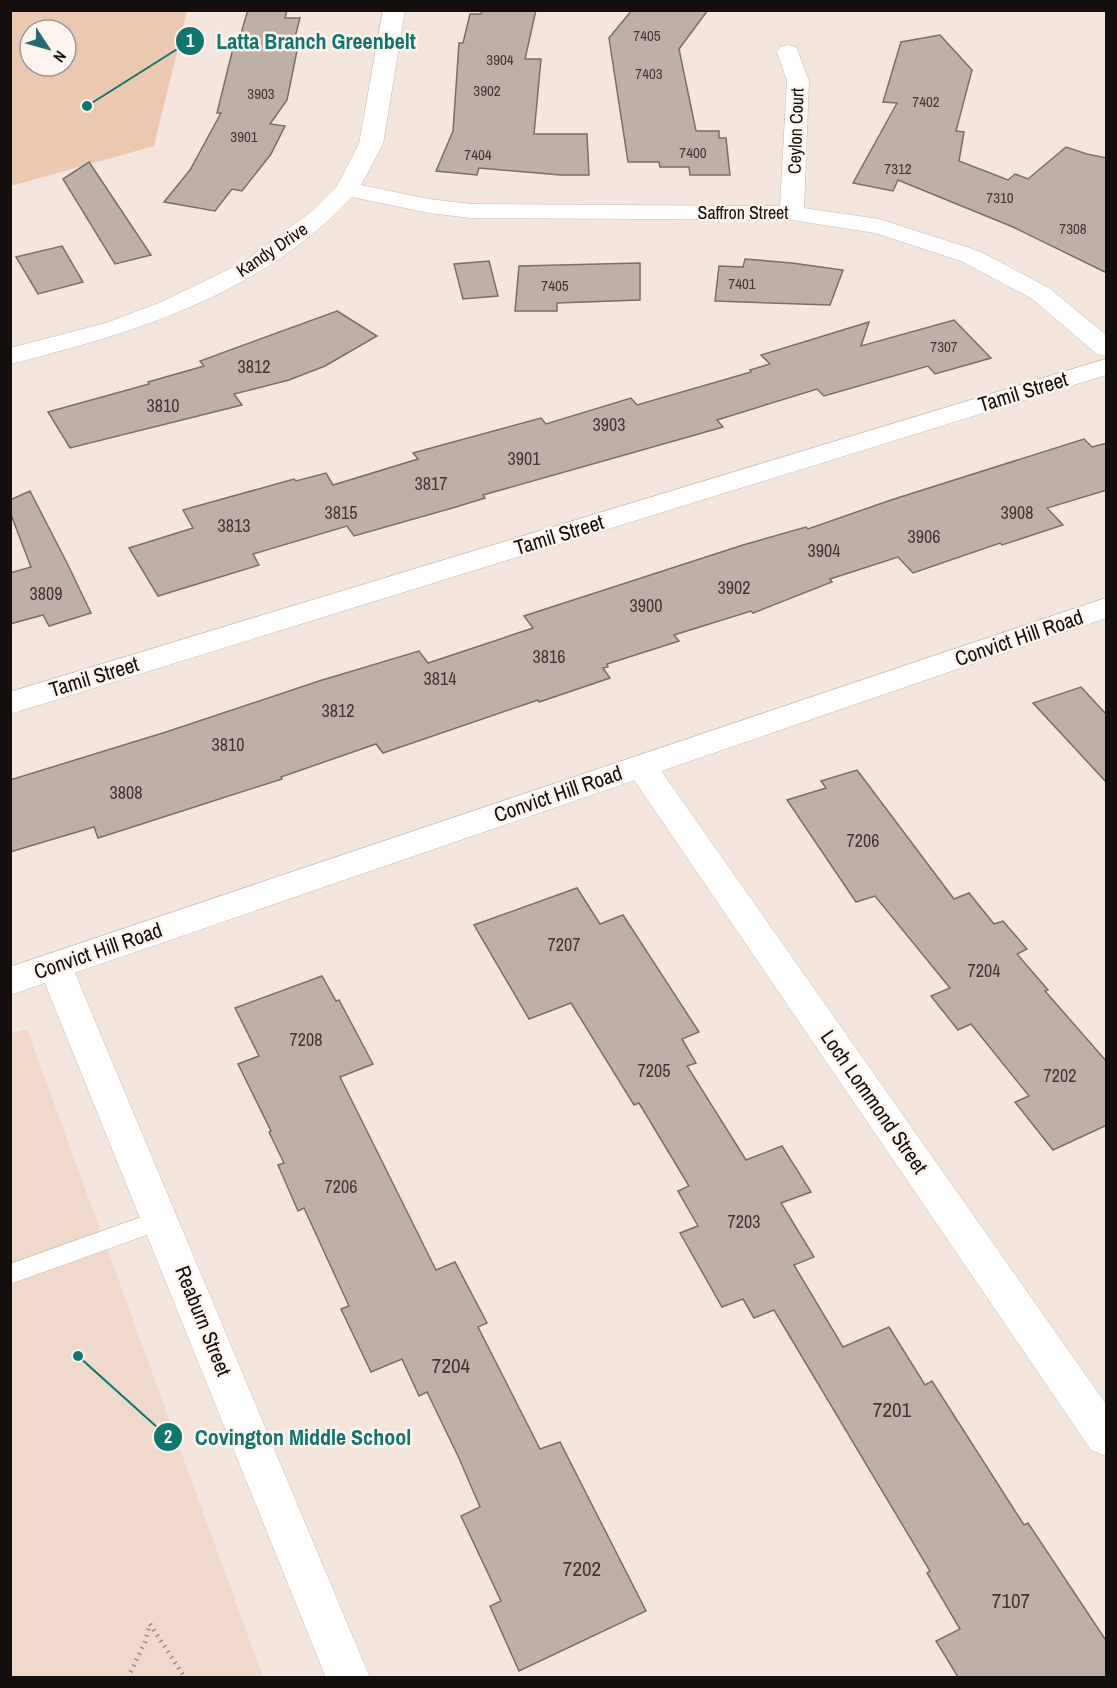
<svg xmlns="http://www.w3.org/2000/svg" width="1117" height="1688" viewBox="0 0 1117 1688" font-family="'Archivo Narrow',sans-serif">
  <style>
    .built { fill: #eed9ca }
    .green { fill: #ebc9b0; fill-rule: evenodd }
    .building { fill: #beb0a7; stroke: #7a6e65; stroke-width: 1.5 }
    .lines { fill: none; stroke-linecap: round; stroke-linejoin: round }
    .lane-casing { stroke: #cabcb2; stroke-width: 1 }
    .street-casing { stroke: #cabcb2; stroke-width: 1 }
    .secondary-casing { stroke: #cabcb2; stroke-width: 1 }
    .path { stroke: #958b84; stroke-width: 4.5; stroke-dasharray: 1.5 5; stroke-linecap: butt }
    .lane { fill: #fff; fill-rule: evenodd }
    .street { fill: #fff; fill-rule: evenodd }
    .secondary { fill: #fff; fill-rule: evenodd }
    .labels { text-anchor: middle; stroke-width: 5; stroke-linejoin: round; paint-order: stroke }
    .far-number-label { font-size: 15px; fill: #3e3733 }
    .far-street-label { font-size: 18px; fill: #140f0c; stroke: #fdf4ee }
    .number-label { font-size: 18px; fill: #3e3733 }
    .street-label { font-size: 21px; fill: #140f0c; stroke: #fdf4ee }
    .near-number-label { font-size: 21px; fill: #3e3733 }
    .leader { fill: none; stroke: #0f766e; stroke-width: 2 }
    .callout-dot { fill: #0f766e; stroke: #fdf4ee; stroke-width: 2 }
    .mark-label { font-size: 18px; text-anchor: middle; font-weight: bold; fill: #fff }
    .callout-label { font-size: 22px; text-anchor: middle; font-weight: bold; fill: #0f766e; stroke: #fdf4ee; stroke-width: 5; stroke-linejoin: round; paint-order: stroke }
  </style>
  <rect width="100%" height="100%" fill="#f4e6dc"/>
  <polygon class="built" points="27,1029 263,1677 11,1677 10,1034"/>
  <path class="green" d="M11,11H187L154,146L11,186ZM30,30H66V66H30Z"/>
  <g class="building">
    <polygon points="248,10 287,10 285,18 300,18 294,41 299,41 287,100 270,124 285,126 271,154 242,191 232,189 215,211 164,202 190,170 221,113 217,113 235,40 239,40"/>
    <polygon points="482,10 536,10 525,59 541,59 534,134 587,134 589,175 561,175 479,168 477,175 436,171 453,131 459,43 463,43 470,14 481,14"/>
    <polygon points="632,10 708,10 679,49 696,131 719,131 719,138 726,138 730,175 690,175 689,167 660,167 659,162 628,162 609,38"/>
    <polygon points="940,35 972,70 956,131 964,132 959,161 1008,180 1015,174 1028,179 1066,147 1087,154 1107,158 1107,273 1013,227 898,180 893,191 853,183 897,103 883,102 901,42"/>
    <polygon points="89,162 151,255 115,264 63,179"/>
    <polygon points="62,246 83,282 38,294 16,257"/>
    <polygon points="745,259 792,263 843,270 830,305 715,301 719,266 743,267"/>
    <polygon points="489,261 498,296 463,299 454,264"/>
    <polygon points="640,263 640,300 557,303 557,311 515,311 519,266"/>
    <polygon points="337,311 377,336 325,366 289,380 234,394 242,405 70,448 48,412 149,384 148,382 204,366 200,361"/>
    <polygon points="954,320 991,358 935,374 928,366 824,396 817,389 717,420 723,427 483,495 485,498 456,507 354,536 347,526 253,554 259,565 158,596 129,548 193,528 183,510 294,479 296,481 326,473 333,485 418,459 413,453 541,418 546,424 631,398 637,405 751,372 750,370 770,364 761,355 869,322 861,346"/>
    <polygon points="1084,439 1092,447 1107,443 1107,490 1047,508 1063,525 1002,545 1000,543 913,573 898,557 830,579 832,582 753,613 751,611 674,635 679,641 607,664 608,667 603,668 610,678 539,702 538,700 383,753 376,744 281,777 282,779 98,838 94,827 10,852 10,780 166,732 319,681 419,651 428,663 533,628 524,616 743,545 806,527 808,529 891,500"/>
    <polygon points="30,491 68,565 91,613 49,626 43,615 10,624 10,573 31,567 10,512 10,500"/>
    <polygon points="1081,687 1107,715 1107,783 1033,703"/>
    <polygon points="857,770 954,899 969,893 994,924 1003,921 1027,949 1017,954 1048,990 1045,991 1107,1062 1107,1125 1053,1150 1015,1102 1029,1096 971,1024 958,1030 931,996 950,988 875,896 856,902 787,800 826,788 821,781"/>
    <polygon points="577,888 600,924 623,915 699,1032 682,1039 696,1063 687,1066 746,1160 782,1146 811,1192 781,1203 814,1257 794,1265 843,1347 889,1327 925,1385 932,1381 1024,1525 1028,1523 1107,1642 1107,1677 958,1677 936,1641 960,1629 927,1573 930,1571 774,1310 754,1318 743,1299 722,1307 680,1233 698,1226 678,1191 689,1186 639,1103 634,1105 571,1003 529,1019 474,925"/>
    <polygon points="322,976 336,1001 339,1000 373,1064 340,1077 436,1270 455,1262 487,1323 478,1327 540,1449 560,1442 646,1611 519,1671 490,1606 501,1601 461,1516 480,1507 458,1456 427,1392 419,1396 402,1359 371,1372 341,1309 349,1306 304,1208 298,1211 278,1165 284,1163 269,1132 271,1131 238,1064 259,1056 235,1008"/>
  </g>
  <g class="lines">
    <defs>
      <polygon id="lane" points="161,1210 169,1213 172,1220 169,1227 10,1284 10,1264"/>
      <g id="street">
        <path d="M383,10H405L383,144L361,185L429,199L471,204L780,206L787,81L777,52L780,47L788,45L796,47L809,81L804,208L879,219L979,251L1049,288L1106,335V356L1097,354L1031,298L961,261L875,233L792,220L471,218L429,213L352,197C259,295 138,332 10,364V348L106,323L159,303L242,263L311,212L337,186L359,144Z"/>
        <polygon points="1106,359 1106,375 10,714 10,692"/>
        <polygon points="641,755 652,758 1106,1404 1106,1456 1091,1450 630,774 625,766 630,758"/>
        <polygon points="55,952 67,956 72,966 370,1678 326,1678 38,966 43,956"/>
      </g>
      <polygon id="secondary" points="1106,598 1106,618 10,995 10,967"/>
    </defs>
    <use href="#lane" class="lane-casing"/>
    <use href="#street" class="street-casing"/>
    <use href="#secondary" class="secondary-casing"/>
    <polyline class="path" points="128,1678 145,1642 150,1624 185,1678"/>
    <use href="#lane" class="lane"/>
    <use href="#street" class="street"/>
    <use href="#secondary" class="secondary"/>
  </g>
  <g class="labels">
    <g class="far-number-label">
      <text x="647" y="41">7405</text>
      <text x="500" y="65">3904</text>
      <text x="649" y="79">7403</text>
      <text x="487" y="96">3902</text>
      <text x="261" y="99">3903</text>
      <text x="926" y="107">7402</text>
      <text x="244" y="142">3901</text>
      <text x="693" y="158">7400</text>
      <text x="478" y="160">7404</text>
      <text x="898" y="174">7312</text>
      <text x="1000" y="203">7310</text>
      <text x="1073" y="234">7308</text>
      <text x="742" y="289">7401</text>
      <text x="555" y="291">7405</text>
      <text x="944" y="352">7307</text>
    </g>
    <g class="far-street-label">
      <text transform="translate(796 131) rotate(-88)" y="6">Ceylon Court</text>
      <text x="743" y="219">Saffron Street</text>
      <text transform="translate(272 250) rotate(-34)" y="6">Kandy Drive</text>
    </g>
    <g class="number-label">
      <text x="254" y="373">3812</text>
      <text x="163" y="412">3810</text>
      <text x="609" y="431">3903</text>
      <text x="524" y="465">3901</text>
      <text x="431" y="490">3817</text>
      <text x="341" y="519">3815</text>
      <text x="1017" y="519">3908</text>
      <text x="234" y="532">3813</text>
      <text x="924" y="543">3906</text>
      <text x="824" y="557">3904</text>
      <text x="734" y="594">3902</text>
      <text x="46" y="600">3809</text>
      <text x="646" y="612">3900</text>
      <text x="549" y="663">3816</text>
      <text x="440" y="685">3814</text>
      <text x="338" y="717">3812</text>
      <text x="228" y="751">3810</text>
      <text x="126" y="799">3808</text>
      <text x="863" y="847">7206</text>
      <text x="564" y="951">7207</text>
      <text x="984" y="977">7204</text>
      <text x="306" y="1046">7208</text>
      <text x="654" y="1077">7205</text>
      <text x="1060" y="1082">7202</text>
      <text x="341" y="1193">7206</text>
      <text x="744" y="1228">7203</text>
    </g>
    <g class="street-label">
      <text transform="translate(1023 392) rotate(-17)" y="7">Tamil Street</text>
      <text transform="translate(559 535) rotate(-17)" y="7">Tamil Street</text>
      <text transform="translate(1019 638) rotate(-19)" y="7">Convict Hill Road</text>
      <text transform="translate(94 677) rotate(-17)" y="7">Tamil Street</text>
      <text transform="translate(558 794) rotate(-19)" y="7">Convict Hill Road</text>
      <text transform="translate(98 951) rotate(-19)" y="7">Convict Hill Road</text>
      <text transform="translate(874 1102) rotate(55)" y="7">Loch Lommond Street</text>
      <text transform="translate(203 1321) rotate(68)" y="7">Reaburn Street</text>
    </g>
    <g class="near-number-label">
      <text x="451" y="1373">7204</text>
      <text x="892" y="1417">7201</text>
      <text x="582" y="1576">7202</text>
      <text x="1011" y="1608">7107</text>
    </g>
  </g>
  <path class="leader" d="M87 106L190 41M78 1356L168 1437"/>
  <g class="callout-dot">
    <circle cx="87" cy="106" r="6"/>
    <circle cx="78" cy="1356" r="6"/>
    <circle cx="190" cy="41" r="15"/>
    <circle cx="168" cy="1437" r="15"/>
  </g>
  <g class="mark-label">
    <text x="190" y="47">1</text>
    <text x="168" y="1443">2</text>
  </g>
  <g class="callout-label">
    <text x="316" y="49">Latta Branch Greenbelt</text>
    <text x="303" y="1445">Covington Middle School</text>
  </g>
  <rect width="1117" height="1688" fill="none" stroke="#140f0c" stroke-width="24"/>
  <g transform="translate(48 48) rotate(126)"><circle r="28" fill="#fdf4ee" stroke="#a09894" stroke-width="1.5"/>
  <path d="M0-4.5L10 22L0 15L-10 22Z" fill="#236c76"/>
  <text y="-9" font-size="16" font-weight="bold" text-anchor="middle" fill="#140f0c">N</text>
  </g>
</svg>
